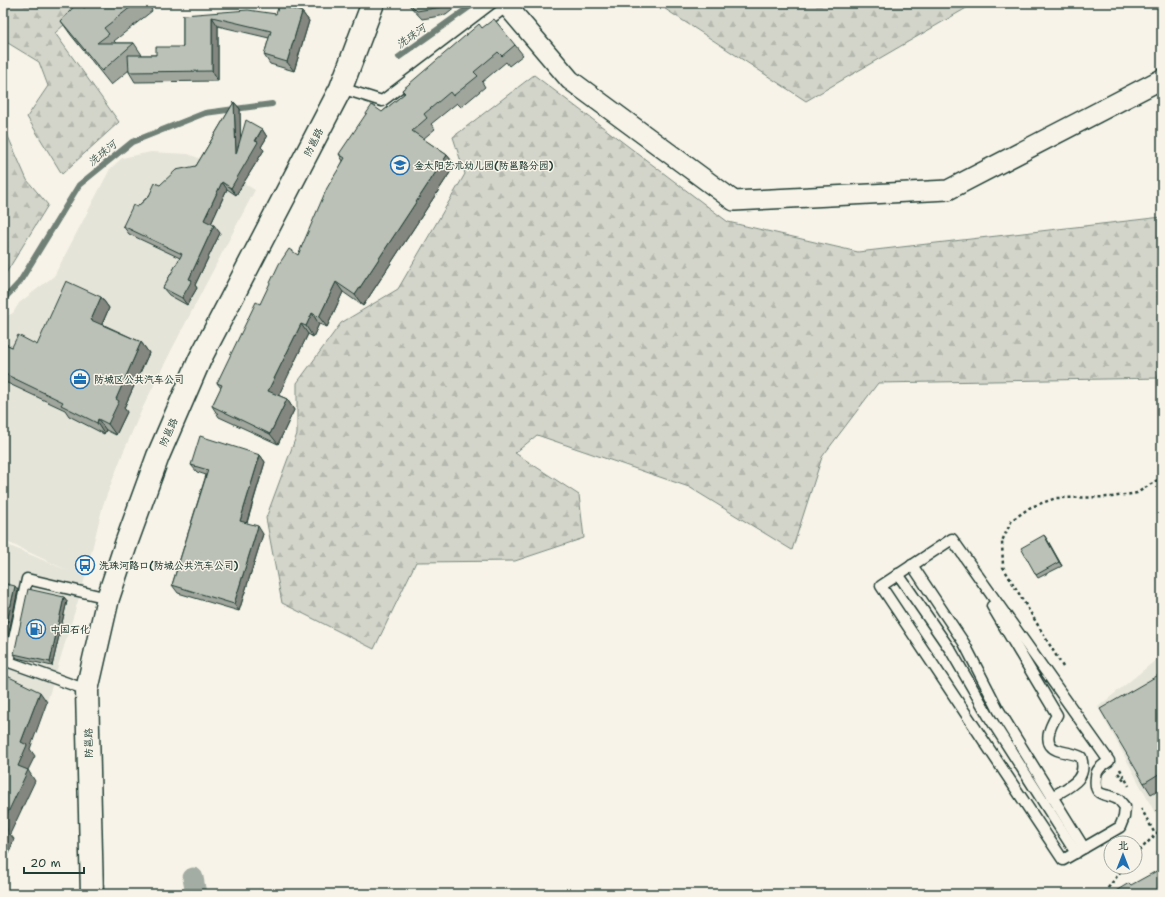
<svg xmlns="http://www.w3.org/2000/svg" width="1165" height="897" viewBox="0 0 1165 897" font-family="'Shantell Sans','LXGW WenKai TC',sans-serif">
  <style>
    .built { fill: #e5e4d9 }
    .forest { fill: url(#forest-firs); stroke: #79897f }
    .lines { fill: none; stroke-linecap: round; stroke-linejoin: round }
    .stream { stroke: #6f8077; stroke-width: 6 }
    .canal { stroke: #a4ada3; stroke-width: 21 }
    .lane-casing { stroke: #1f3d34; stroke-width: 13 }
    .street-casing { stroke: #1f3d34; stroke-width: 22 }
    .highway-casing { stroke: #1f3d34; stroke-width: 25 }
    .path { stroke: #1f3d34; stroke-width: 2.5; stroke-dasharray: 3 3; stroke-linecap: butt }
    .lane { stroke: #f7f3e8; stroke-width: 10 }
    .street { stroke: #f7f3e8; stroke-width: 19 }
    .highway { stroke: #f7f3e8; stroke-width: 22 }
    .wall { fill: #a1a69d; stroke: #1f3d34 }
    .shaded-wall { fill: #83877f; stroke: #1f3d34 }
    .building { fill: #bbc1b6; stroke: #1f3d34 }
    .labels { text-anchor: middle; stroke-width: 3; stroke-linejoin: round; paint-order: stroke }
    .street-label { font-size: 10px; fill: #1f3d34; stroke: #f7f3e8 }
    .poi-label { font-size: 10px; font-weight: bold; fill: #1f3d34; stroke: #f7f3e8; text-anchor: start }
    .water-label { font-size: 11px; font-style: italic; fill: #405950; stroke: #f7f3e8 }
  </style>
  <defs>
    <pattern id="forest-firs" width="22" height="20" patternUnits="userSpaceOnUse"><rect width="22" height="20" fill="#d3d5ca"/><path d="M5 1l3.5 6h-7zM16 11l3.5 6h-7z" fill="#b5b8ae"/></pattern>
  </defs>
  <rect width="100%" height="100%" fill="#f7f3e8"/>
  <filter id="ink" filterUnits="userSpaceOnUse"><feTurbulence type="fractalNoise" baseFrequency=".025" numOctaves="2"/><feDisplacementMap in="SourceGraphic" scale="8" xChannelSelector="R" yChannelSelector="G"/><feConvolveMatrix kernelMatrix="1 2 1 2 8 2 1 2 1" color-interpolation-filters="sRGB"/></filter>
  <g filter="url(#ink)">
    <g class="built">
      <polygon points="151,152 188,154 209,162 255,190 171,351 143,407 123,453 103,505 85,578 47,702 3,680 3,543 71,572 3,540 3,318 13,313 19,303 54,276 110,169 122,158"/>
      <polygon points="1162,655 1162,808 1155,813 1098,707"/>
    </g>
    <g class="forest">
      <polygon points="3,3 88,3 55,33 119,122 62,174 27,117 48,86 39,62 3,40"/>
      <polygon points="656,3 975,3 806,101"/>
      <polygon points="534,75 728,222 858,252 1162,217 1162,378 878,383 822,457 792,550 689,487 537,435 515,453 579,495 584,538 515,561 416,562 374,649 282,603 266,518 297,434 297,383 341,323 398,289 465,174 453,137"/>
      <polygon points="3,125 27,180 48,205 3,278"/>
    </g>
    <g class="lines">
      <g class="stream">
        <polyline points="399,57 475,3"/>
        <polyline points="3,300 19,283 79,185 132,142 205,113 272,104"/>
      </g>
      <polyline class="canal" points="193,878 196,894"/>
      <defs>
        <g id="lane">
          <polyline points="341,88 382,101 507,6 510,5"/>
          <path d="M952,539L1109,761C1103,765 1096,769 1096,777C1093,800 1108,792 1119,800C1121,802 1123,805 1125,807L1124,817L1120,827L1063,860L881,586Z"/>
          <polyline points="912,565 964,643 998,709 1084,848"/>
          <polyline points="898,574 951,651 988,715 1076,853"/>
          <path d="M992,606L1057,715C1051,725 1041,744 1057,750C1065,753 1073,753 1081,757C1088,780 1070,786 1052,797"/>
          <polyline points="87,690 9,662 27,579 108,598"/>
        </g>
        <polyline id="street" points="507,6 570,80 734,201 948,190 1162,79"/>
        <polyline id="highway" points="92,894 87,690 108,598 127,541 158,456 200,359 341,88 373,3"/>
      </defs>
      <use href="#lane" class="lane-casing"/>
      <use href="#street" class="street-casing"/>
      <use href="#highway" class="highway-casing"/>
      <g class="path">
        <polyline points="1063,667 1003,567 1002,541 1012,520 1031,507 1056,498 1112,497 1137,493 1162,477"/>
        <polyline points="1120,769 1129,786"/>
        <polyline points="1118,773 1125,781"/>
        <polyline points="1141,808 1155,834"/>
        <polyline points="1135,855 1162,828"/>
        <polyline points="1107,894 1108,888 1124,867"/>
      </g>
      <use href="#lane" class="lane"/>
      <use href="#street" class="street"/>
      <use href="#highway" class="highway"/>
    </g>
    <g class="wall">
      <polygon points="90,3 159,3 151,9 152,11 114,41 116,43 134,43 142,55 156,55 183,47 183,15 276,14 302,12 309,21 294,71 270,64 264,55 269,38 218,26 218,81 135,82 129,72 129,70 111,85 71,35 61,21 84,8"/>
      <polygon points="407,3 461,3 446,15 422,19"/>
      <polygon points="482,28 515,45 523,55 509,66 506,62 482,82 485,87 461,107 457,103 431,124 435,129 423,139 447,155 455,165 363,306 343,292 327,327 319,324 313,337 308,334 278,395 287,399 294,410 278,444 219,417 212,406 221,388 217,383 260,304 298,255 343,161 339,154 382,112 404,94 402,90"/>
      <polygon points="234,102 240,109 240,138 262,129 267,137 261,147 264,150 236,195 227,189 211,224 220,233 195,285 197,288 187,305 169,295 163,288 180,258 129,234 123,226 137,207 160,185 196,166"/>
      <polygon points="101,297 109,308 102,324 141,342 149,353 124,408 127,412 116,435 106,430 104,434 69,416 65,410 3,381 3,343 12,347 37,345"/>
      <polygon points="260,455 265,462 247,523 263,534 239,611 178,593 172,585 206,475 197,472 191,465"/>
      <polygon points="1044,535 1062,566 1038,578 1036,575"/>
      <polygon points="64,597 67,601 52,666 17,658 14,654"/>
      <polygon points="1162,673 1162,788 1151,794 1144,783"/>
    </g>
    <g class="shaded-wall">
      <polygon points="302,12 309,21 294,71 287,62"/>
      <polygon points="212,17 218,26 218,81 212,71"/>
      <polygon points="234,102 240,109 241,161 236,154"/>
      <polygon points="262,129 267,137 261,147 264,150 236,195 231,188"/>
      <polygon points="447,155 455,165 363,306 355,295"/>
      <polygon points="222,182 227,189 209,228 204,220"/>
      <polygon points="214,225 220,233 195,285 197,288 187,305 182,298 189,279"/>
      <polygon points="336,282 343,292 327,327 319,317"/>
      <polygon points="101,297 109,308 99,331 91,320"/>
      <polygon points="312,313 319,324 313,337 306,326"/>
      <polygon points="301,324 308,334 276,401 268,391"/>
      <polygon points="141,342 149,353 124,408 127,412 116,435 108,424 116,399"/>
      <polygon points="287,399 294,410 278,444 270,434"/>
      <polygon points="98,419 106,430 104,434 97,423"/>
      <polygon points="260,455 265,462 245,528 240,521"/>
      <polygon points="258,526 263,534 239,611 234,604"/>
      <polygon points="1044,535 1047,539 1062,566 1059,562"/>
      <polygon points="15,586 18,590 4,655 3,654 3,640"/>
      <polygon points="64,597 67,601 52,666 50,662"/>
      <polygon points="40,692 47,702 30,749 35,756 28,770 35,781 10,834 14,839 3,870 3,823 18,766 21,742"/>
    </g>
    <g class="building">
      <polygon points="77,3 80,3 84,8 90,3 136,3 104,28 109,34 97,43 134,43 102,71 61,21"/>
      <polygon points="409,3 446,3 441,7 417,11"/>
      <polygon points="279,5 302,12 287,62 264,55 271,31 212,17 212,71 129,72 128,55 156,55 156,47 183,47 183,15 248,10 276,14"/>
      <polygon points="494,19 515,45 502,56 498,52 474,72 478,76 453,96 450,92 424,114 427,118 412,131 447,155 355,295 336,282 319,317 312,313 306,326 301,324 268,391 287,399 270,434 212,406 222,385 217,383 256,302 260,304 279,264 289,249 298,255 327,188 345,158 339,154 372,105 382,112 405,93 402,90 479,24 482,28"/>
      <polygon points="234,102 236,154 246,120 262,129 255,141 258,142 231,188 222,182 204,220 214,225 189,279 192,280 182,298 163,288 182,254 123,226 133,205 137,207 149,196 155,183 160,185 176,170 196,166"/>
      <polygon points="66,281 101,297 91,320 141,342 116,399 119,401 108,424 98,419 97,423 61,405 63,402 3,373 3,343 12,347 18,335 37,345"/>
      <polygon points="200,436 260,455 240,521 258,526 234,604 172,585 208,470 191,465"/>
      <polygon points="1044,535 1059,562 1036,575 1021,548"/>
      <polygon points="3,583 15,586 3,640"/>
      <polygon points="28,589 64,597 50,662 14,654"/>
      <polygon points="1162,673 1162,772 1144,783 1100,709"/>
      <polygon points="3,674 40,692 21,742 27,745 18,766 28,770 3,823"/>
      <polygon points="3,827 7,829 3,840"/>
      <polygon points="1162,868 1162,894 1115,894 1114,892 1129,883 1131,885"/>
    </g>
  </g>
  <defs>
    <symbol id="school-ring" viewBox="-11 -11 22 22"><circle r="9.5" fill="#f7f3e8" stroke="#1f6fb2" stroke-width="1.5"/><path d="M0-5L7-2L0 1L-7-2ZM-4 1L0 2.5L4 1V4Q0 6-4 4Z" fill="#1f6fb2"/></symbol>
    <symbol id="office-ring" viewBox="-11 -11 22 22"><circle r="9.5" fill="#f7f3e8" stroke="#1f6fb2" stroke-width="1.5"/><path d="M-6-3h4V-5.5h4V-3h4V5H-6ZM-1-4.5V-3h2v-1.5ZM-6 0V1H6V0Z" fill="#1f6fb2"/></symbol>
    <symbol id="bus-ring" viewBox="-11 -11 22 22"><circle r="9.5" fill="#f7f3e8" stroke="#1f6fb2" stroke-width="1.5"/><path d="M-5-6H5V4H4V6H2V4H-2V6H-4V4H-5ZM-3.5-4V0h7V-4ZM-3.5 1.2v1.5H-2V1.2ZM2 1.2v1.5H3.5V1.2Z" fill="#1f6fb2"/></symbol>
    <symbol id="fuel-ring" viewBox="-11 -11 22 22"><circle r="9.5" fill="#f7f3e8" stroke="#1f6fb2" stroke-width="1.5"/><path d="M-5.5-6h7V0h2V4h1.3V-2.5L3-4.5l.8-.8L6-3V5H2.5V1h-1V6h-7ZM-4.2-4.7v3.2H.2V-4.7Z" fill="#1f6fb2"/></symbol>
  </defs>
  <g fill-rule="evenodd">
    <use href="#school-ring" x="389" y="154" width="22" height="22"/>
    <use href="#office-ring" x="69" y="368" width="22" height="22"/>
    <use href="#bus-ring" x="74" y="554" width="22" height="22"/>
    <use href="#fuel-ring" x="25" y="618" width="22" height="22"/>
  </g>
  <g class="labels">
    <g class="street-label">
      <text transform="translate(313 142) rotate(-63)" y="4">防邕路</text>
      <text transform="translate(168 432) rotate(-66)" y="4">防邕路</text>
      <text transform="translate(88 743) rotate(-91)" y="4">防邕路</text>
    </g>
    <g class="poi-label">
      <text x="414" y="169">金太阳艺术幼儿园(防邕路分园)</text>
      <text x="94" y="383">防城区公共汽车公司</text>
      <text x="99" y="569">洗珠河路口(防城公共汽车公司)</text>
      <text x="50" y="633">中国石化</text>
    </g>
    <g class="water-label">
      <text transform="translate(411 36) rotate(-35)" y="4">洗珠河</text>
      <text transform="translate(102 153) rotate(-39)" y="4">洗珠河</text>
    </g>
  </g>
  <rect width="1165" height="897" fill="none" stroke="#f7f3e8" stroke-width="16"/>
  <rect x="8" y="8" width="1149" height="881" fill="none" stroke="#1f3d34" stroke-width="1.5" filter="url(#ink)"/>
  <g transform="translate(1123 855)"><circle r="19" fill="#f7f3e8" stroke="#a1aaa0"/>
  <path d="M0-3L7 15L0 10L-7 15Z" fill="#1f6fb2"/>
  <text y="-6" font-size="11" font-weight="bold" text-anchor="middle" fill="#1f3d34">北</text>
  </g>
  <path d="M24 867v6h60v-6" fill="none" stroke="#1f3d34" stroke-width="2"/>
  <text x="30" y="867" font-size="12" fill="#1f3d34" stroke="#f7f3e8" stroke-width="3" paint-order="stroke">20 m</text>
</svg>
